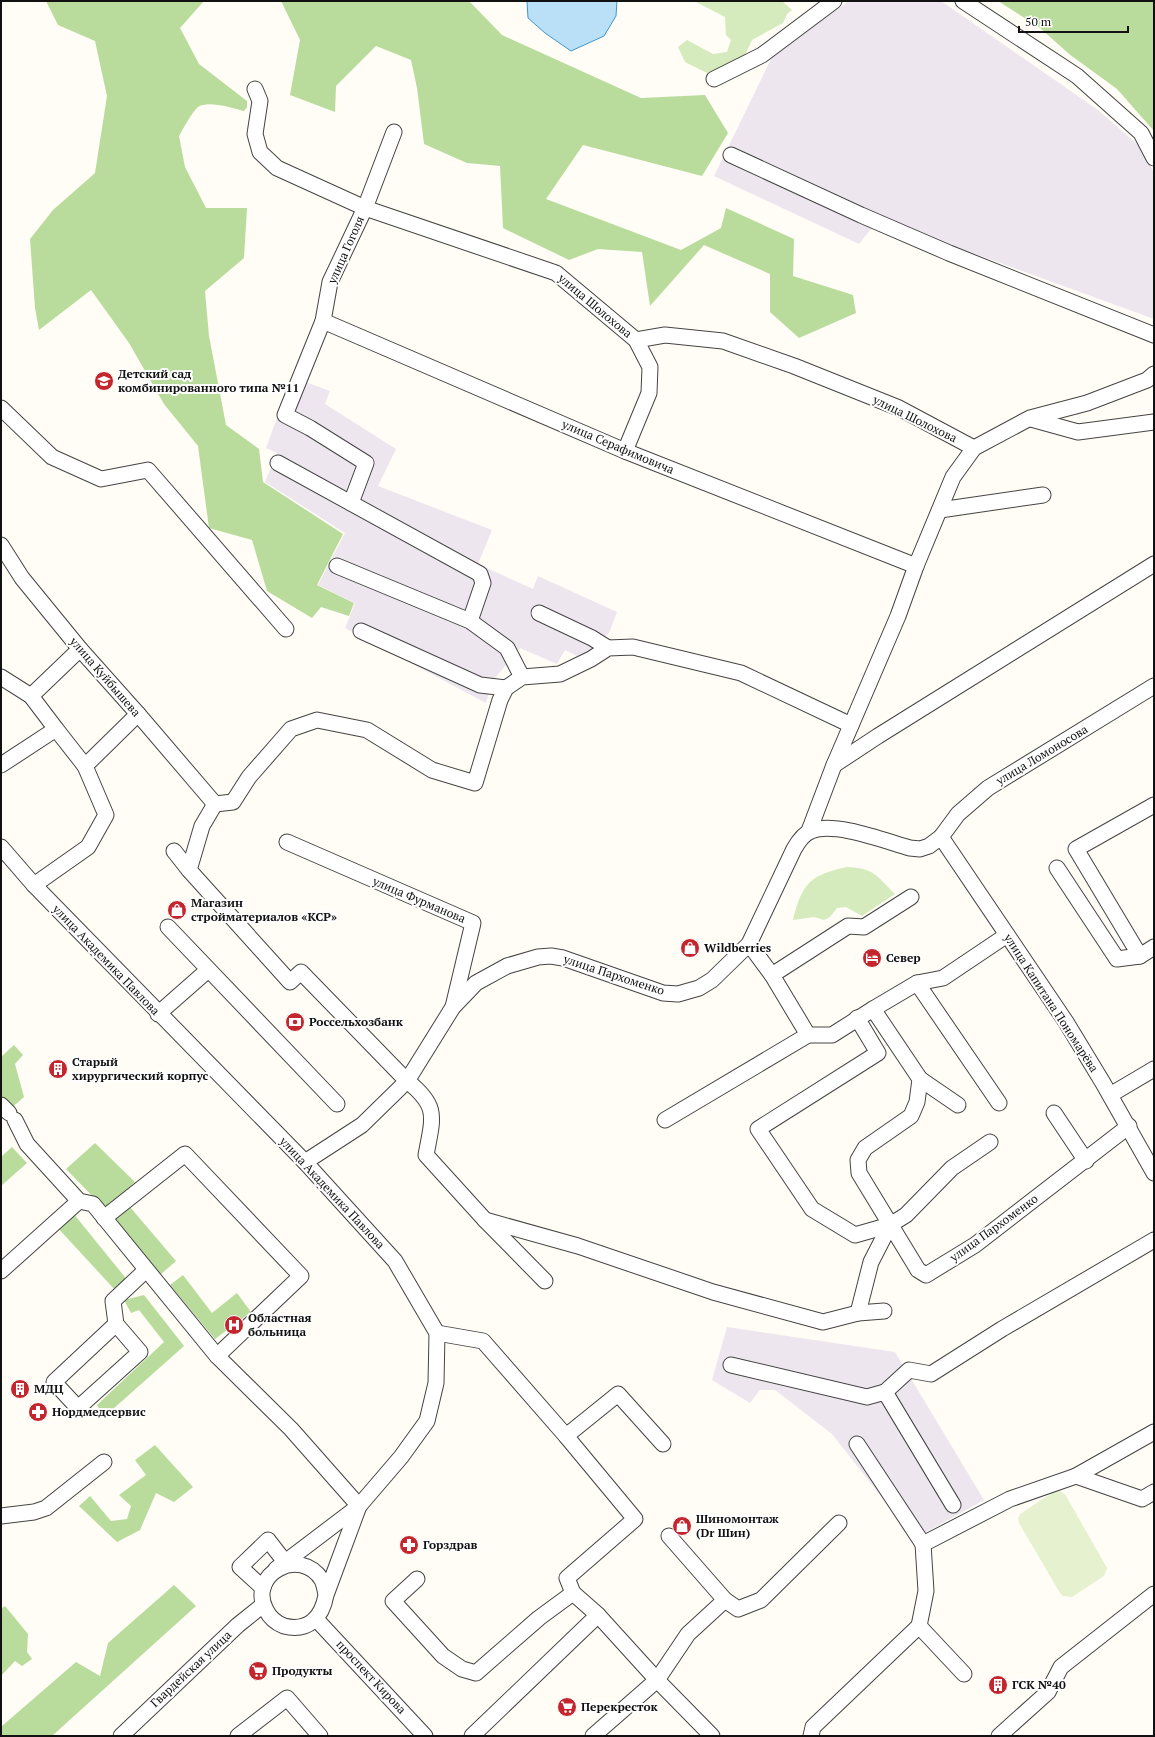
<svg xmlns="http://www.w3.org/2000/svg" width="1155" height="1737" viewBox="0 0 1155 1737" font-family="'PT Serif',serif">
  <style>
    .industrial { fill: #eee6ef }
    .green { fill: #d5ebbd }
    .forest { fill: #b9dc9c }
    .pitch { fill: #e6f2cf }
    .water { fill: #b9e0f7; stroke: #3f96cf }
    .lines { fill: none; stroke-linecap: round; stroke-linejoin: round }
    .minor-casing { stroke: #444; stroke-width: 17 }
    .minor { stroke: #fff; stroke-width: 15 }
    .labels { text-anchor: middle; stroke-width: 4; stroke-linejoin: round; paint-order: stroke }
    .street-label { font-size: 12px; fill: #111; stroke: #fff }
    .poi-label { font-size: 12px; font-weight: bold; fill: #111; stroke: #fff; text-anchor: start }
  </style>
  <rect width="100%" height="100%" fill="#fffdf5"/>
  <g class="industrial">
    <polygon points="849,1 941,1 1098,110 1145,151 1154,174 1154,319 879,219 859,244 714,176 773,55"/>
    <polygon points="292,377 330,391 325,404 396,449 378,486 492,530 478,564 533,589 538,576 617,612 609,633 581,658 565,650 557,664 520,648 492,682 486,703 345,628 355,603 318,585 345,533 265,482 277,453 266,448"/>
    <polygon points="727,1327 895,1352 984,1500 923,1534 905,1527 832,1434 775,1390 760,1390 750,1403 712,1380"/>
  </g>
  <g class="green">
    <polygon points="694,1 710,1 712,2 714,1 782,1 792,10 787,14 783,23 752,40 745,55 709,74 685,62 678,47 687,40 713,54 727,52 731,40 726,35 725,17"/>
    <path d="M847,867C874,868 877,876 895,894L862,916L846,907L837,908L830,917L824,920L814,917L793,920C802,883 810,875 847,867Z"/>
  </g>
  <g class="forest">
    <path d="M46,1H204L180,28L199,64L247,101V107L244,111C233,108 207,100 198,107C192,112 183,129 179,136L185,167L206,208H247L244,258L205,291L209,336L226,425L259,449L263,482L343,534L317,585L354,603L349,616L321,607L312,618L267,591L252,540L209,528L198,446L164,404L129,343L91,290L39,330L35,308L30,239L53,210L95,173L107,96L95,41L58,25Z"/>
    <polygon points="281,1 469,1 502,35 641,98 705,95 728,133 702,176 583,145 546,199 681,250 721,228 726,208 794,239 793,276 853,295 856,313 799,338 770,312 770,274 704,245 650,306 642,252 598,249 569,260 503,228 500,166 467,163 424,144 417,88 411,60 376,46 336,86 335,112 290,95 300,40"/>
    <polygon points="998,1 1154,1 1154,131 1117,89 1069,54 1040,28"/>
    <polygon points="14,1045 23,1055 15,1064 24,1097 9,1110 1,1101 1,1057"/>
    <polygon points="95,1143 135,1182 106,1210 66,1169"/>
    <polygon points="12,1147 27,1163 1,1186 1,1157"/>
    <polygon points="130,1207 176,1261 160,1275 114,1221"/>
    <polygon points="73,1213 128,1281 116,1291 56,1226"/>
    <polygon points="183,1275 212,1313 237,1293 251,1312 215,1339 170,1285"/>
    <polygon points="144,1295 184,1346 104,1417 97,1405 164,1342 139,1310 131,1313 124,1300"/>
    <polygon points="155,1445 193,1487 174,1502 156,1493 140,1530 117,1542 79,1506 90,1496 111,1521 127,1519 131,1506 119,1495 146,1475 135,1460"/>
    <polygon points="174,1585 196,1606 52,1736 1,1736 1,1725 2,1726 76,1662 100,1676 108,1643"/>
    <polygon points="5,1606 28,1634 27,1652 32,1659 22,1666 15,1661 1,1676 1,1609"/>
  </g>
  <polygon class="pitch" points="1060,1491 1065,1494 1107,1568 1104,1576 1072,1597 1063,1596 1060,1593 1019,1523 1018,1518 1020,1514 1052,1493"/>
  <polygon class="water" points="527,1 617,1 616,16 604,36 571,51 545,33 528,18"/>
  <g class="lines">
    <defs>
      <g id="minor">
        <polyline points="963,1 1077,76 1141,133 1154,158"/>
        <polyline points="714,79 762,55 834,1"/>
        <polyline points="255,89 260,101 255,134 260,152 277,168 365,208 556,273 636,340 665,335 723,341 794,366 899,408 974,448"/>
        <polyline points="731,155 861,215 949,253 1154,335"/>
        <polyline points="323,321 625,451 916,566"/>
        <polyline points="1,408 52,457 101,479 148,470 286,629"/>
        <polyline points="1031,419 1078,432 1154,422"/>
        <polyline points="625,451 649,393 650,367 636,340"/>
        <polyline points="278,463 480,574 483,583 470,621"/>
        <polyline points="351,503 366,463 310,428 285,415 323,321 330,282 365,208 394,132"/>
        <polyline points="940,510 1043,495"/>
        <polyline points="1,545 22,578 80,649 138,714 215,804"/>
        <polyline points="337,566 470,621 507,648 522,677"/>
        <polyline points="539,613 592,638 608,648"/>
        <polyline points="361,631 480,685 506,688"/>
        <polyline points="1,677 31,696 80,649"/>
        <polyline points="31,696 56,729"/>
        <polyline points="1,765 56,729 85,766"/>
        <polyline points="834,765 878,736 1154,564"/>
        <polyline points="215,804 233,802 249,777 291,729 317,720 367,730 432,770 475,783 500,700 506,688 522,677 560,674 591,659 608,648 633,647 741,673 851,725"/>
        <polyline points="809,831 834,765 898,616 916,566 953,477 974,448 1030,418 1087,403 1147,380 1154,374"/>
        <polyline points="941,837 1066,1022 1103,1083 1154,1173"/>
        <polyline points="287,842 473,923 453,1007"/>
        <polyline points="1,847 34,885 305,1162 395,1261 437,1333 436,1383 427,1421 401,1457 359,1506 276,1569"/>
        <path d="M174,851L189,870L290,982L301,972L407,1081C439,1106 433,1117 426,1155L485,1220L545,1281"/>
        <polyline points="1057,868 1117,959 1140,956 1154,947"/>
        <polyline points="189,870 202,826 215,804"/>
        <polyline points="34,885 88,847 106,815 85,766 138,714"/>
        <polyline points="168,927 337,1104"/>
        <polyline points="749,944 772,975 808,1035"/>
        <polyline points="1140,956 1076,849 1154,805"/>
        <polyline points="772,975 848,926 864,927 911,897"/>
        <polyline points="917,983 999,1103"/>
        <polyline points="873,1009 917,983 943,978 1007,935"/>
        <polyline points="158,1014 208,970"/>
        <polyline points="857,1018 878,1053 758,1129 812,1209 855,1235 890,1225 906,1215 952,1168 990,1142"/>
        <polyline points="920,1079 958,1105"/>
        <polyline points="1110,1095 1154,1069"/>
        <polyline points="1,1105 9,1113"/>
        <polyline points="1054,1113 1086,1161"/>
        <polyline points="15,1120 27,1144 79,1201 93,1204 217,1356 291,1429 359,1506"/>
        <polyline points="665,1120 808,1035 832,1035 873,1009 920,1079 917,1102 911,1116 865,1148 858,1160 859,1173 918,1270 926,1275 975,1245 1129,1126"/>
        <path d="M305,1162L362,1125L407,1081L453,1007L476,983L507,966L538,957L551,956L563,958L663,993L678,994L699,988L712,980L749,944L794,849C798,842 803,834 811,831C834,821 885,841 910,848L920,849L929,846L941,837L958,814L988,788L1154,686"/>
        <polyline points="104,1218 185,1154 301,1276 217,1356"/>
        <polyline points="485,1220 578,1246 713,1292 823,1322 858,1313 871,1262 890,1225"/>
        <polyline points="1,1271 79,1201"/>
        <polyline points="858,1313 884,1311"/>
        <polyline points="116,1324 140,1352 78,1408 54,1382 116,1324 113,1301 146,1270"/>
        <polyline points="437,1333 483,1341 566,1436 635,1519 567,1578 573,1593 598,1615 657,1680 688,1634 725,1600 669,1536"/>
        <polyline points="731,1365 867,1397 885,1392 953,1505"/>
        <polyline points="885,1392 909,1370 931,1374 1002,1329 1154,1240"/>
        <polyline points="566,1436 618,1394 663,1444"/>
        <polyline points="857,1444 923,1544"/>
        <polyline points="1076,1476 1142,1499 1154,1492"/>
        <polyline points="1,1516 34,1512 46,1508 104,1462"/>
        <polyline points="417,1579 393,1601 443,1656 462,1669 476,1673 539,1618 573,1593"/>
        <polyline points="263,1588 240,1567 268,1540 285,1562"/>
        <path d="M326,1595C325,1590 324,1584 322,1580C300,1545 247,1575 266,1610C270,1618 276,1623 284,1626C308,1632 322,1618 326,1595L359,1506"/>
        <polyline points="725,1600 738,1609 761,1600 839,1523"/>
        <polyline points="316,1619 425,1736"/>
        <polyline points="919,1626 926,1591 923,1544 1010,1499 1076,1476 1154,1432"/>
        <polyline points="121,1736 238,1625 263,1605"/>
        <polyline points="238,1736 287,1698 320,1736"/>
        <polyline points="472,1736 598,1615"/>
        <polyline points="593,1736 657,1680 712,1736"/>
        <polyline points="811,1736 813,1727 919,1626 964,1674"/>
        <polyline points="999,1736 1048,1692 1061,1667 1154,1594"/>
      </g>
    </defs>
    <use href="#minor" class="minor-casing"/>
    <use href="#minor" class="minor"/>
  </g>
  <defs>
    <symbol id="school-disc" viewBox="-11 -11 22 22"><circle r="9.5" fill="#c4262e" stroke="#fff"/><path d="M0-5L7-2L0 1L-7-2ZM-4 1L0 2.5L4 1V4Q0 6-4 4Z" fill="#fff"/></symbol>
    <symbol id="shop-disc" viewBox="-11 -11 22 22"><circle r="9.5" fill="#c4262e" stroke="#fff"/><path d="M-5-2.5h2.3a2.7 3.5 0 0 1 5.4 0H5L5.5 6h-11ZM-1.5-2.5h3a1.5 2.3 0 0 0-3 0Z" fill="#fff"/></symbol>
    <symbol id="hotel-disc" viewBox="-11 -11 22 22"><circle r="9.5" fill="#c4262e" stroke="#fff"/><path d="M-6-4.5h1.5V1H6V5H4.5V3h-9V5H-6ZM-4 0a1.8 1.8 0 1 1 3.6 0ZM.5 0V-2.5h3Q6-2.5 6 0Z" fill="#fff"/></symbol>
    <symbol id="bank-disc" viewBox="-11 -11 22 22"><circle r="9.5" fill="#c4262e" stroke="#fff"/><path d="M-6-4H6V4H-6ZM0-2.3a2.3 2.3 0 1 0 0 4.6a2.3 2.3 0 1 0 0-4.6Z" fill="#fff"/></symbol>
    <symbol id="building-disc" viewBox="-11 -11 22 22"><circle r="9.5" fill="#c4262e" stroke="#fff"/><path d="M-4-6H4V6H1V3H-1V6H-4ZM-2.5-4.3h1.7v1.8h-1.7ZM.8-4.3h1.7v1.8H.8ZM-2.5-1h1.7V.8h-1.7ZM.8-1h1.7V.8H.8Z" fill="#fff"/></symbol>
    <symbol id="hospital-disc" viewBox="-11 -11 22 22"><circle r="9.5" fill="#c4262e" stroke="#fff"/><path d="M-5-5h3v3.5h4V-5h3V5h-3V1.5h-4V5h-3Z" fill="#fff"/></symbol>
    <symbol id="pharmacy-disc" viewBox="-11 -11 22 22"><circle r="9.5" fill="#c4262e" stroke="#fff"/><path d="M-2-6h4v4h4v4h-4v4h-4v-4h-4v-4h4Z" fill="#fff"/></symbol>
    <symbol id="supermarket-disc" viewBox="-11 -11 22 22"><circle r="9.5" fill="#c4262e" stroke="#fff"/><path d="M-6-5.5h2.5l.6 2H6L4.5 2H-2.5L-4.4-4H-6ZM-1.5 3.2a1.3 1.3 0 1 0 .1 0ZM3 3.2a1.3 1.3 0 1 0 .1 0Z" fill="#fff"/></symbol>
  </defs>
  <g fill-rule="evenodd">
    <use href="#school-disc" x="93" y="370" width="22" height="22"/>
    <use href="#shop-disc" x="166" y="899" width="22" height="22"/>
    <use href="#shop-disc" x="679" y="937" width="22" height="22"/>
    <use href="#hotel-disc" x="861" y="947" width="22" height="22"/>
    <use href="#bank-disc" x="284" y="1011" width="22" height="22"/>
    <use href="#building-disc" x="47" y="1058" width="22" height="22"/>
    <use href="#hospital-disc" x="223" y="1314" width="22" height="22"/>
    <use href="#building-disc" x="9" y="1378" width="22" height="22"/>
    <use href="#pharmacy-disc" x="27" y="1401" width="22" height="22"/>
    <use href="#shop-disc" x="671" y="1515" width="22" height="22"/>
    <use href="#pharmacy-disc" x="398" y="1534" width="22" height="22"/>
    <use href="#supermarket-disc" x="247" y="1660" width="22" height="22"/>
    <use href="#building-disc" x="987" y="1674" width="22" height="22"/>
    <use href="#supermarket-disc" x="556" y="1696" width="22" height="22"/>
  </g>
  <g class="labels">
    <g class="street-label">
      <text transform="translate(346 250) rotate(-66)" y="4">улица Гоголя</text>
      <text transform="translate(595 306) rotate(40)" y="4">улица Шолохова</text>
      <text transform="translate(915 419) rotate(26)" y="4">улица Шолохова</text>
      <text transform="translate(618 447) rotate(23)" y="4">улица Серафимовича</text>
      <text transform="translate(105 677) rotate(49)" y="4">улица Куйбышева</text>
      <text transform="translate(1042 755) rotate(-31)" y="4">улица Ломоносова</text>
      <text transform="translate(419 900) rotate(23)" y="4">улица Фурманова</text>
      <text transform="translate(106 960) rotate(46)" y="4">улица Академика Павлова</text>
      <text transform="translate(614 975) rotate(18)" y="4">улица Пархоменко</text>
      <text transform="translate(1051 1003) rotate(57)" y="4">улица Капитана Пономарёва</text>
      <text transform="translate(332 1193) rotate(47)" y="4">улица Академика Павлова</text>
      <text transform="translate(994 1228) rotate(-36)" y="4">улица Пархоменко</text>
      <text transform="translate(191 1669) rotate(-43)" y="4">Гвардейская улица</text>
      <text transform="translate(371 1677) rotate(47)" y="4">проспект Кирова</text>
    </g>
    <g class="poi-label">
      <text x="118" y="378">Детский сад<tspan x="118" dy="14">комбинированного типа №11</tspan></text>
      <text x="191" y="907">Магазин<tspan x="191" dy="14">стройматериалов «КСР»</tspan></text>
      <text x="704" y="952">Wildberries</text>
      <text x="886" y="962">Север</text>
      <text x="309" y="1026">Россельхозбанк</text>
      <text x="72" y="1066">Старый<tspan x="72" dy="14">хирургический корпус</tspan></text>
      <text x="248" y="1322">Областная<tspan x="248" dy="14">больница</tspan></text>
      <text x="34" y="1393">МДЦ</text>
      <text x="52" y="1416">Нордмедсервис</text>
      <text x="696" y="1523">Шиномонтаж<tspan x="696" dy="14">(Dr Шин)</tspan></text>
      <text x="423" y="1549">Горздрав</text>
      <text x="272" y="1675">Продукты</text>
      <text x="1012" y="1689">ГСК №40</text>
      <text x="581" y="1711">Перекресток</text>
    </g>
  </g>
  <rect width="1155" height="1737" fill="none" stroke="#111111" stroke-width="4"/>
  <path d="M1019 26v6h109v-6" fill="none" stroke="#111111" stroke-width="2"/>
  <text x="1025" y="26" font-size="12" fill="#111111" stroke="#ffffff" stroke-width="3" paint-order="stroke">50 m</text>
</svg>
